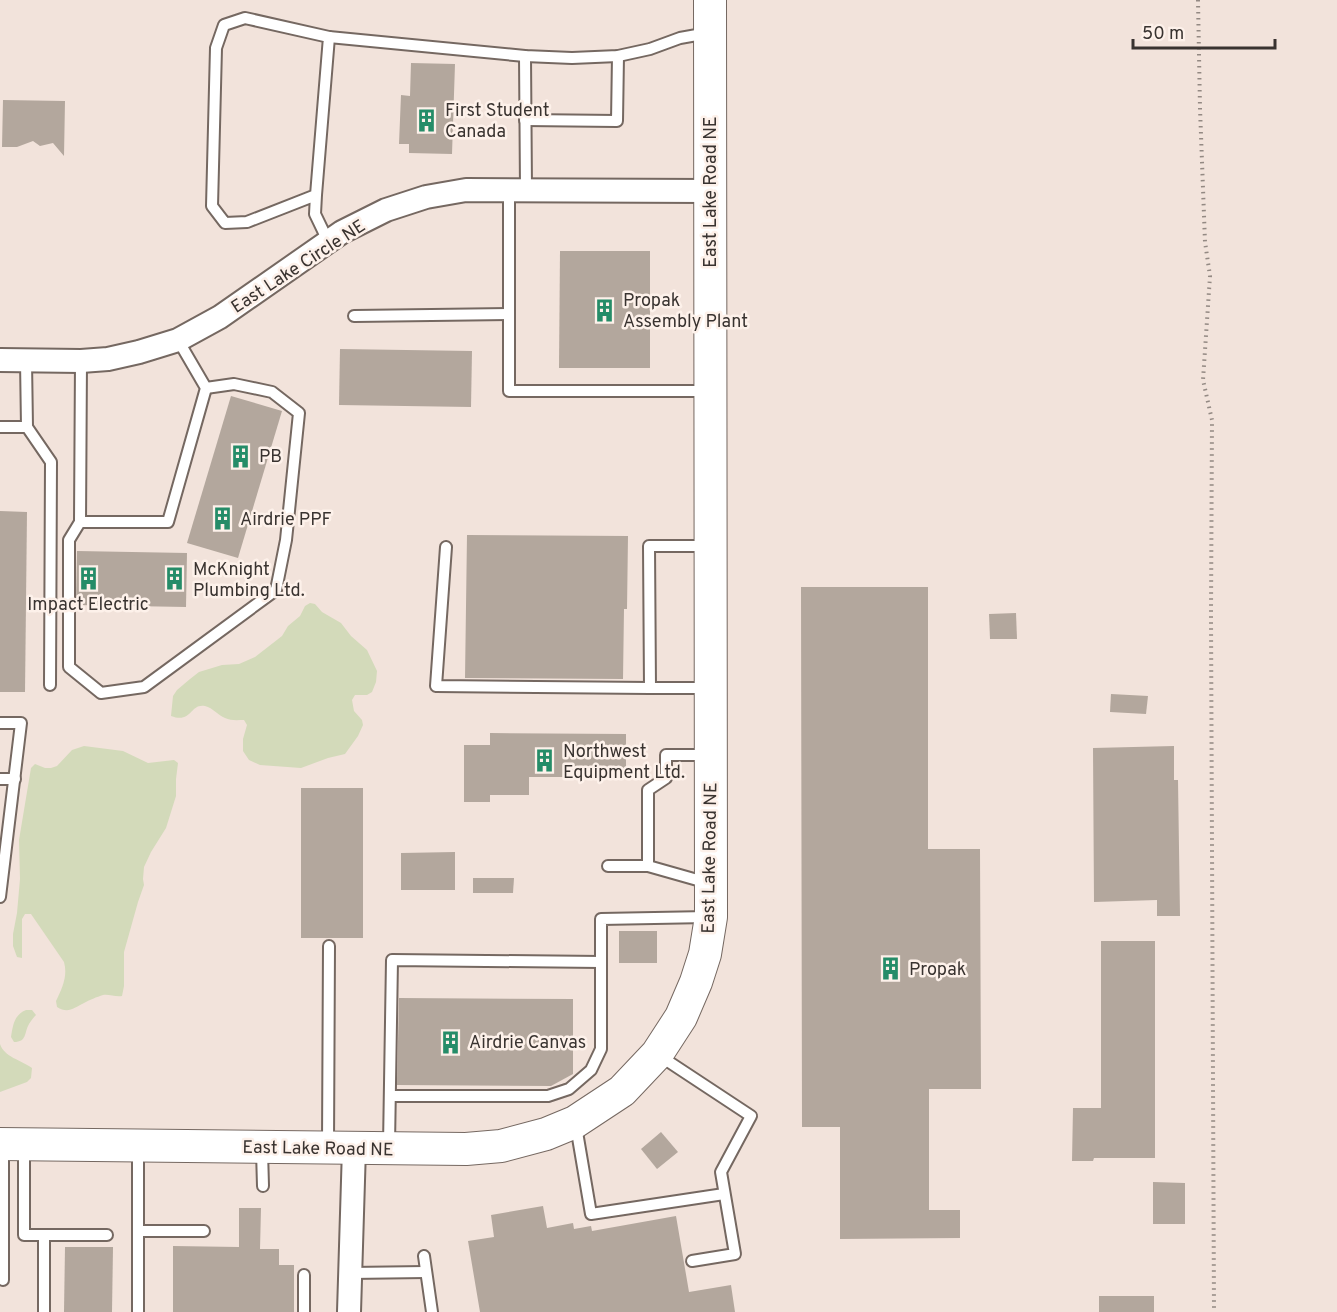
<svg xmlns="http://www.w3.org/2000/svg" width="1337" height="1312" viewBox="0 0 1337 1312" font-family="Overpass,sans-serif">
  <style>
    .green { fill: #d3daba }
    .building { fill: #b3a79d }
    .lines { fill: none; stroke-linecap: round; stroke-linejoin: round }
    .lane-casing { stroke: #756861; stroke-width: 14 }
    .street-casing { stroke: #756861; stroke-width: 26 }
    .secondary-casing { stroke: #756861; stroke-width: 34 }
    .path { stroke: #938983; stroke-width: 4; stroke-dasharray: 1.5 4.5; stroke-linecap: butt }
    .lane { stroke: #fff; stroke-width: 10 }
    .street { stroke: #fff; stroke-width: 22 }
    .secondary { stroke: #fff; stroke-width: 32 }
    .labels { text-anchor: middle; stroke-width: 5; stroke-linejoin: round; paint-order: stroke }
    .poi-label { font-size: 18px; fill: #393330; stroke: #fdf1ea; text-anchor: start }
    .street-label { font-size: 18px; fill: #393330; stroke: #fdf1ea }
  </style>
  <rect width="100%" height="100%" fill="#f2e3db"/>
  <g class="green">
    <path d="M310,603L315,604L322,612L341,623L351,636L367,650L377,671L376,682L372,692L367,695H355L352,700L354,711L362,720L363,725L358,736L345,754L328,758L301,768L260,765L249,760L243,751V739L247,725L244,720C238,720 231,721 225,718C218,715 213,708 205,706C190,703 192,724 171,716L173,696L177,690L190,679L199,672L222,665L239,664L255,657L282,636L288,626L300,616L305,606Z"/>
    <path d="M84,746L123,751L148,763L174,760L178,763L176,779V796L166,828L151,852L144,867L143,879L144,885L138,902L124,952V986L122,996C115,997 109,994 103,995C97,997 89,1000 84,1003C74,1008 68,1014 57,1007L56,1001C62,989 68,976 64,962L31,914H25L22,919V958L17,957L13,946V934L17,913L20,879L19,840L31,768L35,764L45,768H51L57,766L72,750Z"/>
    <path d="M26,1010H32L36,1015C33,1018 31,1021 29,1024C24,1033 27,1042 14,1042L11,1037C13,1025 14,1015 26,1010Z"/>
    <path d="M0,1044C4,1057 21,1060 32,1068L31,1078L27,1082L0,1092Z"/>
  </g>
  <g class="building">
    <polygon points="411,63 455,64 452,154 409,153 409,144 399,144 401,95 410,96"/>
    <polygon points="3,100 65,101 64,156 53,143 40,146 33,141 17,147 2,147"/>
    <polygon points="560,251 650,251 650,368 559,368"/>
    <polygon points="340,349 472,351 471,407 339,405"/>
    <polygon points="231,396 282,411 238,558 187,543"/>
    <polygon points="0,511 27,512 25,692 0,692"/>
    <polygon points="467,535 628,536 627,609 624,609 623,679 465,678"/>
    <polygon points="77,551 187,553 186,607 76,605"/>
    <polygon points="801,587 928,587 928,849 980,849 981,1089 929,1089 929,1210 960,1210 960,1238 840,1239 840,1127 802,1127"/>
    <polygon points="1016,613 1017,639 990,639 989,614"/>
    <polygon points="1111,694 1148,696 1146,714 1110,712"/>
    <polygon points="490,733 626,734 626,777 529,777 529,795 490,795 490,802 464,802 464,745 490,745"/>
    <polygon points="1174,746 1174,780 1178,780 1180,916 1157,916 1157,900 1094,902 1093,748"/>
    <rect x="301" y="788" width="62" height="150"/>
    <polygon points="455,852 455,890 401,890 401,853"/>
    <polygon points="473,878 514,878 513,893 473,893"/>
    <rect x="619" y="931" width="38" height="32"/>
    <polygon points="1101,941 1155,941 1155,1158 1094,1158 1093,1161 1072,1161 1073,1108 1101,1108"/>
    <polygon points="399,998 573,999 573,1074 551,1086 397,1085"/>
    <polygon points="661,1132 678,1152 657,1169 641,1149"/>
    <polygon points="1153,1182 1185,1183 1185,1224 1153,1224"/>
    <polygon points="543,1206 547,1228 573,1223 574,1229 591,1226 592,1231 676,1216 689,1292 731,1285 735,1312 480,1312 468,1241 494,1237 491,1215"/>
    <polygon points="239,1208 261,1208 260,1249 279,1249 279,1265 294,1265 294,1312 173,1312 173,1246 239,1247"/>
    <polygon points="65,1247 113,1247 112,1312 64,1312"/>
    <rect x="1099" y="1296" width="55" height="16"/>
  </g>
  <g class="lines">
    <defs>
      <g id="lane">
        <polyline points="329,37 525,56 572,58 618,56 650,49 680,38 708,33"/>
        <polyline points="525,56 526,190"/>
        <polyline points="525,120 617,121 618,56"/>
        <polyline points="509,190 509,391 707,391"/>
        <polyline points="316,195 247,222 225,223 212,206 216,48 224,25 245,18 329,37 316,195 315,214 328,241"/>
        <polyline points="354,316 509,314"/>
        <polyline points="81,361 80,522 168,522 206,388 178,340"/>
        <polyline points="0,427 27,427 26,361"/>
        <polyline points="27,427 51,462 50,685"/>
        <polyline points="80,522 69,540 69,667 101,693 144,687 276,590 286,540 299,413 272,392 234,384 206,388"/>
        <polyline points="707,546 649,546 650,688 708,688"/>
        <polyline points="446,547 436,686 650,688"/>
        <polyline points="0,723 21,723 0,897"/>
        <polyline points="0,779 15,779"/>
        <polyline points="608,866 648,866 708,883"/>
        <polyline points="648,866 648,790 666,778 666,755 707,755"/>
        <polyline points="660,1056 751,1116 721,1172 735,1254 692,1261"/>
        <polyline points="391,1096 548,1096 569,1089 591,1070 601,1049 601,919 708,917"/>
        <polyline points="576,1126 591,1214 724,1194"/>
        <polyline points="328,1145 329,946"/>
        <polyline points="389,1145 392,960 601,962"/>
        <polyline points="3,1147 3,1280"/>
        <polyline points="24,1147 24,1235 107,1235"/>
        <polyline points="138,1149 138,1231 204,1231"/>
        <polyline points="262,1151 263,1186"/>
        <polyline points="44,1235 44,1312"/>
        <polyline points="424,1256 432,1312"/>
        <polyline points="350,1273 426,1272"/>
        <polyline points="138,1312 138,1231"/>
        <polyline points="304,1312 304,1275"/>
      </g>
      <g id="street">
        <polyline points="0,360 81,361 108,359 139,352 178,340 220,317 342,232 386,210 426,197 466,190 709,191"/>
        <polyline points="349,1312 354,1148"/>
      </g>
      <polyline id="secondary" points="0,1144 466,1149 501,1146 546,1134 575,1122 622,1091 657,1054 681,1017 696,982 705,954 711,917 710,0"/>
    </defs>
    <use href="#lane" class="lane-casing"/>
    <use href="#street" class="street-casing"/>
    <use href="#secondary" class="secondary-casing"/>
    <polyline class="path" points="1198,0 1200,108 1205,242 1210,276 1203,380 1212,420 1211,615 1214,1312"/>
    <use href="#lane" class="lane"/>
    <use href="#street" class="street"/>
    <use href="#secondary" class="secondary"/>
  </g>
  <defs>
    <symbol id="building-bare" viewBox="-9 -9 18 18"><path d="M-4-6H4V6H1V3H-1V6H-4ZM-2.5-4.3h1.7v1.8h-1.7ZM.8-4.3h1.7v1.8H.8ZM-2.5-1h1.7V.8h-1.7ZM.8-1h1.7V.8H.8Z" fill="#258c68" stroke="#fdf1ea" stroke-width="2.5" paint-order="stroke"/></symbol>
  </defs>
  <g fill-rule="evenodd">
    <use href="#building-bare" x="410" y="104" width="33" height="33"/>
    <use href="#building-bare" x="588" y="294" width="33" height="33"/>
    <use href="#building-bare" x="224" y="440" width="33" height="33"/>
    <use href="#building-bare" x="206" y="502" width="33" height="33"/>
    <use href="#building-bare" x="72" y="562" width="33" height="33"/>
    <use href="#building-bare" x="158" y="562" width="33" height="33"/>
    <use href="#building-bare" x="528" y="744" width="33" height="33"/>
    <use href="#building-bare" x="874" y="952" width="33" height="33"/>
    <use href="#building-bare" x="434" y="1026" width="33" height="33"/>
  </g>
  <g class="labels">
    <g class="poi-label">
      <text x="445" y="116">First Student<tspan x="445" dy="21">Canada</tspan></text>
      <text x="623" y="306">Propak<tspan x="623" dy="21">Assembly Plant</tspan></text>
      <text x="259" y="462">PB</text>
      <text x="240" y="525">Airdrie PPF</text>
      <text x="193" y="575">McKnight<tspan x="193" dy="21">Plumbing Ltd.</tspan></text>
      <text x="88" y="610" text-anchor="middle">Impact Electric</text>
      <text x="563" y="757">Northwest<tspan x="563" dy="21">Equipment Ltd.</tspan></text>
      <text x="909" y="975">Propak</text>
      <text x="469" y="1048">Airdrie Canvas</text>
    </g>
    <g class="street-label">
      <text transform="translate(710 192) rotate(-90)" y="6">East Lake Road NE</text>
      <text transform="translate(298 266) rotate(-33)" y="6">East Lake Circle NE</text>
      <text transform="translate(709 858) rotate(-89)" y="6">East Lake Road NE</text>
      <text transform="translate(318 1148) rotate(1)" y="6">East Lake Road NE</text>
    </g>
  </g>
  <path d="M1133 39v9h142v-9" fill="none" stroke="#393330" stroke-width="3"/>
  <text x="1142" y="39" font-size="18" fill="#393330" stroke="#fdf1ea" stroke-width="4.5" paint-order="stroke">50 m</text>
</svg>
